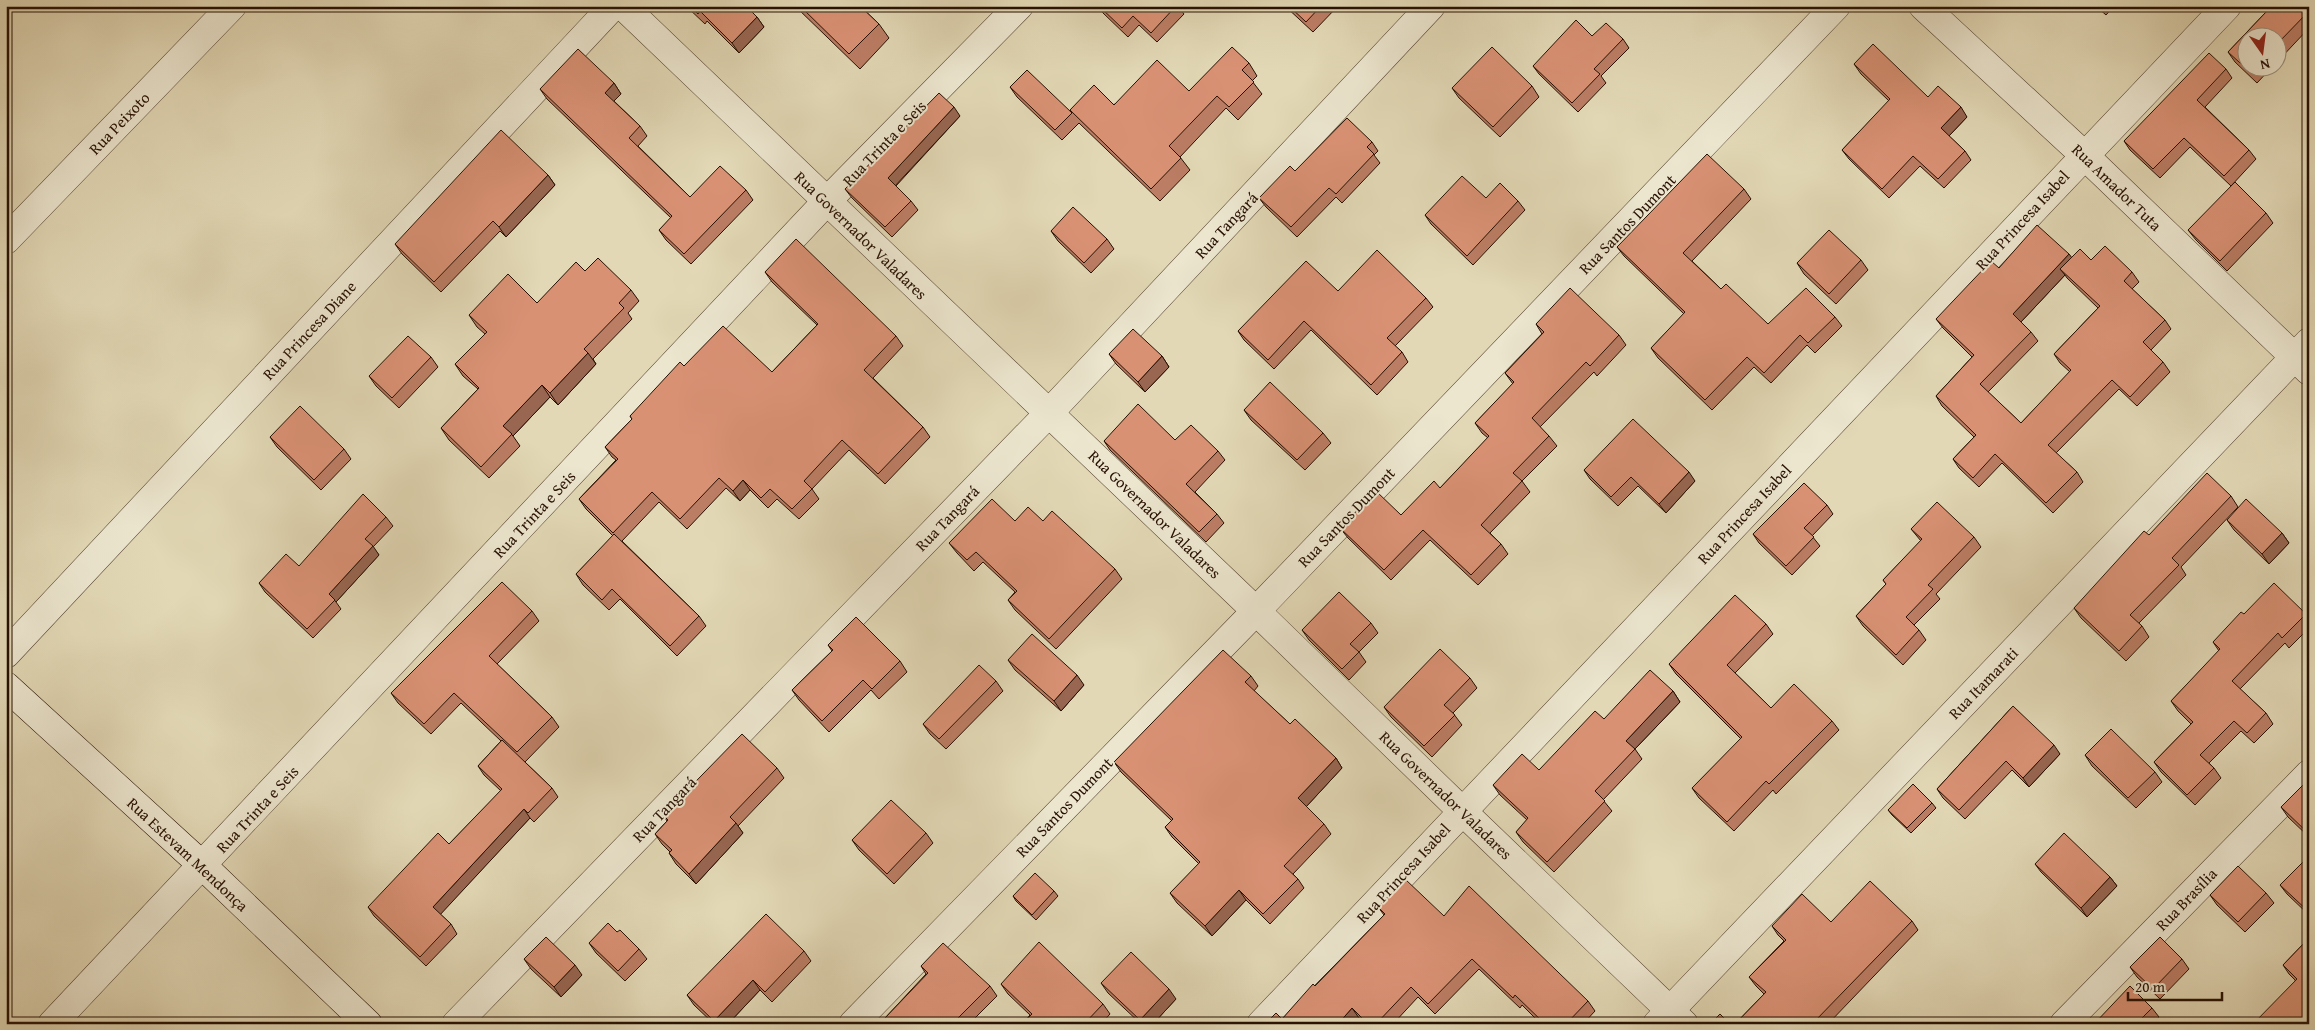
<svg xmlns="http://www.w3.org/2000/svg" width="2315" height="1030" viewBox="0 0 2315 1030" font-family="'Gentium Book Plus',serif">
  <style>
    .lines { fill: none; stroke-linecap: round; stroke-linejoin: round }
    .street-casing { stroke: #564230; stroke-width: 29 }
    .secondary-casing { stroke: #271003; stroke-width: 29 }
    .street { stroke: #ece6cf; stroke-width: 28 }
    .secondary { stroke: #ece6cf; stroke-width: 28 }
    .wall { fill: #bb7d64; stroke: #271003; fill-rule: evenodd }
    .shaded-wall { fill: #986651; stroke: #271003 }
    .building { fill: #d99174; stroke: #271003 }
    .labels { text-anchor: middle; stroke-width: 4; stroke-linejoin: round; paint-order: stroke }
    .street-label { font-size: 16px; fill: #271003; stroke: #ece6cf }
  </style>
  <rect width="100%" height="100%" fill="#e2d8b5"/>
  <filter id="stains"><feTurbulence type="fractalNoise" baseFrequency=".004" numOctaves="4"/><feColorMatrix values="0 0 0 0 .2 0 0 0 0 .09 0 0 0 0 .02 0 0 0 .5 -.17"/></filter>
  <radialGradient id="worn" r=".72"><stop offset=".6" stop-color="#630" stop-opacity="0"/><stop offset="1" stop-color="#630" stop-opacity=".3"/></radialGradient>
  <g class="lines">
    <defs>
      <g id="street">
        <polyline points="623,6 1256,611 1462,811 1684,1024"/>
        <polyline points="1923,6 2084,155 2309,371"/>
        <polyline points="6,240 232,6"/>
        <polyline points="6,654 613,6"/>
        <polyline points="52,1024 826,202 1019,6"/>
        <polyline points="456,1024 1049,413 1431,6"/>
        <polyline points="853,1024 1256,611 1836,6"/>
        <polyline points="1261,1024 2227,6"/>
        <polyline points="1657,1024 2309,342"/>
        <polyline points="2064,1024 2309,774"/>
      </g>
      <polyline id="secondary" points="6,686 203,866 368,1024"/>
    </defs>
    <use href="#street" class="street-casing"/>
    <use href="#secondary" class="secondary-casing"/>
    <use href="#street" class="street"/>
    <use href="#secondary" class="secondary"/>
  </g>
  <g class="wall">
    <polygon points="686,6 746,6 757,17 764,27 739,53 707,21 705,24"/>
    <polygon points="795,6 860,6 879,24 889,38 860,69"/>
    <polygon points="1098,6 1178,6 1184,14 1157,42 1139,25 1128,37 1103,13"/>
    <polygon points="1285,6 1338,6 1313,32"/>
    <polygon points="2096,6 2114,6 2106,15"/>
    <polygon points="2309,6 2309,28 2278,61 2278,38 2248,68 2271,68 2257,83 2235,62 2228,52 2266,12 2263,8"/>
    <polygon points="1592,36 1623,39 1629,48 1601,76 1606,83 1578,112 1539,74 1533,66"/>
    <polygon points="1249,63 1257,76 1252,81 1262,94 1238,120 1226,108 1180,157 1190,170 1160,201 1079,123 1062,140 1017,97 1010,87 1071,112 1189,91"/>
    <polygon points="1854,64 1928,97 1967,117 1949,136 1965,151 1971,160 1944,188 1920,166 1889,198 1849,159 1842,150 1889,101 1861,74"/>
    <polygon points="2226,69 2232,78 2205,107 2249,150 2256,159 2231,186 2190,147 2160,178 2130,150 2124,141"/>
    <polygon points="614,83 621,94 614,101 640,126 647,136 638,146 690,197 746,190 753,200 691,264 666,240 659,230 671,218 547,99 540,89"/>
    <polygon points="1532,86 1539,97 1500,137 1459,98 1452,88"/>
    <polygon points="960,116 896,186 911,201 918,210 892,237 852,198 845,189"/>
    <polygon points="1372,142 1378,151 1374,155 1380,163 1342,203 1336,197 1297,237 1266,207 1259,198 1295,171"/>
    <polygon points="548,175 555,185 506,237 500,231 441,292 402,254 395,244"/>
    <polygon points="1744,189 1751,199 1692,261 1721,289 1768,324 1835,317 1842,326 1815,353 1807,345 1771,383 1754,367 1712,410 1658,358 1651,348 1684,314 1624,256 1617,247"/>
    <polygon points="1486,198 1518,201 1525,210 1473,265 1431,224 1425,215"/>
    <polygon points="2266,213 2273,223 2227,271 2196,240 2188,230"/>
    <polygon points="1051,231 1107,239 1114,249 1091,273 1058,241"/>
    <path d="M2069,254L2071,258L2091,260L2132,272L2139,282L2132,289L2165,320L2171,329L2151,350L2163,362L2170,372L2137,406L2119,389L2056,453L2077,472L2083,482L2053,513L2002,463L1979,487L1959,468L1953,459L1974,437L1942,406L1936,396L1972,357L1943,328L1936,319L1999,268ZM2065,275L2067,278L2098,308L2054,354L2060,363L2070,372L2021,423L1988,392L2038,341L2031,332L2021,322Z"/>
    <polygon points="1861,260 1868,270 1836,304 1804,274 1797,263"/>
    <polygon points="585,271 631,290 639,301 628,313 632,319 593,359 596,364 558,405 550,397 513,436 520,446 489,478 449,440 441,428 478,389 463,376 455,364 485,334 477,327 469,315 537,303"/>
    <polygon points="765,272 896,336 903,346 873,378 923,427 930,437 885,484 849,450 812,489 819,499 799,519 777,499 768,508 750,490 740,501 726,488 687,529 659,502 622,541 699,616 706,626 677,656 620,599 609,610 583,585 576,574 613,536 586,509 579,499 616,460 612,457 605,447 632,419 630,416 684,366 772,372 817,325 772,282"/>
    <polygon points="1338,291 1426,298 1433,307 1395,346 1402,352 1408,362 1377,395 1311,330 1274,369 1244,340 1238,331"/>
    <polygon points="1536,324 1619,335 1626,345 1597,376 1594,372 1540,427 1549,436 1557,446 1522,481 1530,492 1490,533 1501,544 1508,554 1478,585 1430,540 1391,580 1348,538 1340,528 1401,515 1440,488 1488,438 1482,433 1475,423 1513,384 1505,373 1542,334"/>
    <polygon points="1109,354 1162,356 1169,367 1145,392 1116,364"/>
    <polygon points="431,357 438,367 399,408 376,386 369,376"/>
    <polygon points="1244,410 1323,433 1331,443 1305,470 1251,420"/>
    <polygon points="270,437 344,449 351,459 321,490 277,447"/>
    <polygon points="1175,440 1218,451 1225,460 1195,492 1217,514 1224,523 1206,542 1110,450 1104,441"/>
    <polygon points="1584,470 1695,481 1666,513 1638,486 1618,506 1590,479"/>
    <polygon points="2231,496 2238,507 2181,567 2186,575 2139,623 2142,626 2149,637 2126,661 2081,618 2074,608 2149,535"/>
    <polygon points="1827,505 1833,514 1812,536 1820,546 1792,575 1759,543 1753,534"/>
    <polygon points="386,517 393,526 373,547 379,555 336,602 341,609 313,638 265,592 259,583 299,566"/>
    <polygon points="2227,520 2282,533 2289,543 2269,564 2234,530"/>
    <polygon points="1015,521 1043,521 1115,569 1122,579 1056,649 1015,610 1008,600 1015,592 983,562 974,571 957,553 949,543"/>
    <polygon points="1911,529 1974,537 1981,547 1936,594 1940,599 1914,625 1919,630 1926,640 1903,665 1863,626 1856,616 1886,584 1883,580 1921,541"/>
    <polygon points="532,611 539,621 497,664 552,717 559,727 525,762 552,788 558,797 534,822 530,818 440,914 451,924 457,934 426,966 374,916 368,907 449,844 501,791 484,775 478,766 501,741 461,703 431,734 398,703 391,693"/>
    <polygon points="2244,614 2306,614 2309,618 2309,628 2289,648 2285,643 2240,689 2266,713 2273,724 2254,743 2241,731 2209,763 2214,768 2221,778 2195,805 2161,772 2154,762 2191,724 2178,711 2171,701 2219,651 2213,642"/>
    <polygon points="1371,623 1378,633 1359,652 1366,662 1349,680 1309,640 1302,630"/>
    <polygon points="1766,624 1773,634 1735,673 1771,708 1832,721 1839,730 1776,794 1773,790 1734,831 1699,798 1692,788 1741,739 1676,674 1669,664"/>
    <polygon points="828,645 900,661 907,672 879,699 871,690 829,732 799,700 792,690 832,651"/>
    <polygon points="1008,660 1084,685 1061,711 1015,670"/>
    <polygon points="1251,676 1258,686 1254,691 1290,724 1336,758 1342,768 1306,807 1324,824 1331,834 1293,874 1298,879 1304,888 1270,924 1246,900 1212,936 1177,903 1170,893 1199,864 1172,837 1165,827 1172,821 1121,772 1114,762"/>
    <polygon points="1470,678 1477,688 1453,713 1462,725 1432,757 1391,717 1384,707"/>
    <polygon points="996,681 1003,691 946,749 930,734 923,724"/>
    <polygon points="1673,691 1680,702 1635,749 1642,759 1603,800 1612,811 1554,872 1523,842 1516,832 1527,820 1500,795 1493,785 1539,770 1604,719"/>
    <polygon points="2013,706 2060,754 2029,787 2012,770 1965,819 1943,798 1937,789"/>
    <polygon points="2085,755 2155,772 2162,782 2136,808 2092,766"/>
    <polygon points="777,768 784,778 738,826 743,833 696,884 676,864 669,853 670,852 662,844 655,834 667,821 663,815"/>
    <polygon points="2309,779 2309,837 2288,817 2281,807"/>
    <polygon points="1932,803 1936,808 1911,833 1892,815 1888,810"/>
    <polygon points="926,833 933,843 894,884 859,850 852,840"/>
    <polygon points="2309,856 2309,915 2287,894 2280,885"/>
    <polygon points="2035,864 2110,877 2117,886 2087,917 2041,872"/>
    <polygon points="1054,891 1058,896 1036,920 1016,901 1013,896"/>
    <polygon points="2266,893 2274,903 2245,932 2217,905 2210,895"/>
    <polygon points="1378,907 1444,916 1588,1001 1595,1011 1583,1024 1541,1024 1522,1005 1520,1008 1479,969 1435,1014 1418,997 1393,1024 1364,1024 1359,1018 1282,1019 1384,915"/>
    <polygon points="1912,921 1918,930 1828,1024 1735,1024 1764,994 1756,986 1749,977 1784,941 1778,935 1772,926 1831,922"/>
    <polygon points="617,932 639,949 647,959 625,981 596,953 589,943"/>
    <polygon points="2309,938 2309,1024 2295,980 2289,974 2283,965"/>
    <polygon points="804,951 811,961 772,1002 760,990 728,1024 714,1024 694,1005 687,995"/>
    <polygon points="524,959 582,975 561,997 531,969"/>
    <polygon points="2182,959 2189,969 2160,999 2137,977 2130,967"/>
    <polygon points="921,966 990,986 997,996 969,1024 890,1024 885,1018 926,974"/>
    <polygon points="1101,983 1176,999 1153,1024 1141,1024 1108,993"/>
    <polygon points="1001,984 1103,1004 1110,1014 1101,1024 1022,1024 1030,1015 1008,994"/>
    <polygon points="2152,1008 2159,1017 2153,1024 2094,1024"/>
  </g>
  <g class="shaded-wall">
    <polygon points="757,17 764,27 739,53 732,43"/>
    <polygon points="614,83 621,94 612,103 605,93"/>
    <polygon points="954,107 960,116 894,187 888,178"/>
    <polygon points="1961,107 1967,117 1948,137 1941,128"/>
    <polygon points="548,175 555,185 506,237 499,227"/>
    <polygon points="2069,254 2076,263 2060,269 2065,275 2020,323 2013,314"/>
    <polygon points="588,353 596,364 558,405 550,393"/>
    <polygon points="1162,356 1169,367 1145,392 1138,382"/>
    <polygon points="542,385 550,397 513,436 503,426"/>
    <polygon points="1689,472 1695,481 1666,513 1659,504"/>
    <polygon points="743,480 750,490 740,501 733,491"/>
    <polygon points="2282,533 2289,543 2269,564 2262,554"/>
    <polygon points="373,546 379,555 336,602 329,594"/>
    <polygon points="1077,675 1084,685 1061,711 1054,701"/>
    <polygon points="1673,691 1680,702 1633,751 1626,741"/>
    <polygon points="2054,745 2060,754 2029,787 2023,778"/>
    <polygon points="1336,758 1342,768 1305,808 1298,798"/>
    <polygon points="524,809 530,818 439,916 433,907"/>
    <polygon points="736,823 743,833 696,884 689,874"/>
    <polygon points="2110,877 2117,886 2087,917 2081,908"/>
    <polygon points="1239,890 1246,900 1212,936 1205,926"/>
    <polygon points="575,965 582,975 561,997 554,987"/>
    <polygon points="753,980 760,990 728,1024 716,1024 714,1021"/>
    <polygon points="1169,989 1176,999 1153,1024 1143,1024 1140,1020"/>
    <polygon points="1352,1008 1359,1018 1354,1024 1338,1024"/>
  </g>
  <g class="building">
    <polygon points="690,6 746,6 757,17 732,43 700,11 698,14"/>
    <polygon points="800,6 860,6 879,24 849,54"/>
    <polygon points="1099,6 1176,6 1151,33 1133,16 1122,28"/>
    <polygon points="1289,6 1321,6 1306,22"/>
    <polygon points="2098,6 2106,6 2102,10"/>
    <polygon points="2264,6 2309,6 2309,11 2278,43 2278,38 2248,38 2248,68 2255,68 2250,72 2228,52 2267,11 2263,8"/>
    <polygon points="1576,20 1592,36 1606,23 1623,39 1594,69 1600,74 1572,103 1533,66"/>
    <polygon points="1873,44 1928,97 1938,86 1961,107 1941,128 1965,151 1938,179 1913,156 1882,189 1842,150 1890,99 1854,64"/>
    <polygon points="1232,47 1249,63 1242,70 1254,82 1229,107 1217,96 1169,146 1181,158 1151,189 1070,110 1094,85 1114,105 1157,60 1189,91"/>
    <polygon points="1492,47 1532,86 1493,127 1452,88"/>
    <polygon points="578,49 614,83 605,93 640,126 629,138 690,197 720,166 746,190 684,254 659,230 672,216 540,89"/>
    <polygon points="2209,53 2226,69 2197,100 2249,150 2224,176 2184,138 2153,169 2124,141"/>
    <polygon points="1027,70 1072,113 1055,130 1010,87"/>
    <polygon points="939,93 954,107 888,178 911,201 885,227 845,189"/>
    <polygon points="1347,118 1372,142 1367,147 1374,154 1336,194 1329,188 1291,227 1259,198 1290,166 1295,171"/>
    <polygon points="501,130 548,175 499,227 493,221 434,282 395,244"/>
    <polygon points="1707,154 1744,189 1683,253 1721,289 1726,284 1768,324 1806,288 1835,317 1808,343 1800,335 1764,373 1747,357 1705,400 1651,348 1685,312 1617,247"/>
    <polygon points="1462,176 1486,198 1500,183 1518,201 1467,256 1425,215"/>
    <polygon points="2235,182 2266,213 2220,261 2188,230"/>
    <polygon points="1073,207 1107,239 1084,263 1051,231"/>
    <polygon points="2037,225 2069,254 2013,314 2031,332 1980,384 2021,423 2071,370 2054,354 2100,306 2060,269 2080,249 2091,260 2105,246 2132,272 2124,281 2165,320 2143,342 2163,362 2130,397 2112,380 2048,445 2077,472 2046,503 1995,454 1973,478 1953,459 1976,435 1936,396 1974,355 1936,319 1991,261 1999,268"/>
    <polygon points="1829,230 1861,260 1829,294 1797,263"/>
    <polygon points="796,239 896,336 864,370 923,427 878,474 842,440 804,481 812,489 792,509 770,489 761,498 743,480 733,491 719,478 680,519 652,492 613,533 579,499 618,459 605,447 632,419 630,416 680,362 684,366 723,326 772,372 818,324 765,272"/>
    <polygon points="1377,250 1426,298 1387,338 1402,352 1371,385 1304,321 1268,360 1238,331 1306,261 1338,291"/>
    <polygon points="598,258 631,290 619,303 624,308 584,349 588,353 550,393 542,385 503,426 512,434 481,467 441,428 479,388 455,364 487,332 469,315 508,274 537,303 576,262 585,271"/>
    <polygon points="1570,288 1619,335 1590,366 1586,362 1532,418 1549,436 1513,473 1522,481 1481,525 1501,544 1471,575 1423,530 1384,570 1340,528 1376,491 1401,515 1434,481 1440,488 1489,436 1475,423 1514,382 1505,373 1544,332 1536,324"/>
    <polygon points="1133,329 1162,356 1138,382 1109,354"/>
    <polygon points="408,336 431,357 392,398 369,376"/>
    <polygon points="1270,382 1323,433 1297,460 1244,410"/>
    <polygon points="1138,404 1175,440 1191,425 1218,451 1186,484 1217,514 1199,532 1104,441"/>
    <polygon points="300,406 344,449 314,480 270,437"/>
    <polygon points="1633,419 1689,472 1659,504 1631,477 1611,497 1584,470"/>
    <polygon points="2207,473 2231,496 2172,558 2179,565 2130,615 2142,626 2119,651 2074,608 2144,531 2149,535"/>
    <polygon points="1804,483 1827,505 1804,528 1814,537 1786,566 1753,534"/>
    <polygon points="363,494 386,517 365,539 373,546 329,594 335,600 307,629 259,583 286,554 299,566"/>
    <polygon points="992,499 1015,521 1028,507 1043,521 1052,511 1115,569 1049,639 1008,600 1017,591 976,552 967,560 949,543"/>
    <polygon points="2246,499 2282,533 2262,554 2227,520"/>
    <polygon points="1937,502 1974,537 1928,585 1933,589 1906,617 1919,630 1896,655 1856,616 1886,584 1883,580 1922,539 1911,529"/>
    <polygon points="614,534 699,616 670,646 612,589 602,600 576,574"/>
    <polygon points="502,582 532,611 489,656 552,717 517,752 454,693 424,724 391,693"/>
    <polygon points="2274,583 2306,614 2282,638 2278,633 2232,681 2266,713 2247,733 2234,721 2200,755 2214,768 2187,795 2154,762 2193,722 2171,701 2220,649 2213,642 2241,612 2244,614"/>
    <polygon points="1339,592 1371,623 1350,644 1359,652 1342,669 1302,630"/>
    <polygon points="1735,595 1766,624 1727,665 1771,708 1794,684 1832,721 1769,784 1766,781 1727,822 1692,788 1742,737 1669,664"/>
    <polygon points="856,617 900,661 872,689 863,680 822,721 792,690 833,650 828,645"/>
    <polygon points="1032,634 1077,675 1054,701 1008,660"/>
    <polygon points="1440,649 1470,678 1444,705 1455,715 1424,746 1384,707"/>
    <polygon points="1223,650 1251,676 1245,682 1290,724 1295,719 1336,758 1298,798 1324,824 1284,866 1298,879 1263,914 1239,890 1205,926 1170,893 1200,862 1165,827 1173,819 1114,762"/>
    <polygon points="979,665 996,681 939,739 923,724"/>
    <polygon points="1650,670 1673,691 1626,741 1635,749 1595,791 1605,801 1547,862 1516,832 1528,818 1493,785 1522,754 1539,770 1595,711 1604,719"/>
    <polygon points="2013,706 2054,745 2023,778 2006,761 1959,810 1937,789"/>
    <polygon points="2111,729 2155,772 2128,798 2085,755"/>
    <polygon points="742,734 777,768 730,817 736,823 689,874 669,853 672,850 655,834 668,820 663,815"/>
    <polygon points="502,740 552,788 528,813 524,809 433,907 451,924 420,957 368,907 438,833 449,844 502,789 478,766"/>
    <polygon points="2309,779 2309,834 2281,807"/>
    <polygon points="1913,784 1932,803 1907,828 1888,810"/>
    <polygon points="891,800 926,833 887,874 852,840"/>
    <polygon points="2064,833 2110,877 2081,908 2035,864"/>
    <polygon points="2309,856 2309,912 2280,885"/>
    <polygon points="2238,866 2266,893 2238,922 2210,895"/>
    <polygon points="1035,873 1054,891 1032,915 1013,896"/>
    <polygon points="1405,879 1444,916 1469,886 1588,1001 1566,1024 1545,1024 1515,995 1513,998 1472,959 1428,1004 1411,987 1376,1024 1368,1024 1352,1008 1338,1024 1265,1024 1276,1013 1282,1019 1313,984 1315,986 1385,914 1378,907"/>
    <polygon points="1870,881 1912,921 1814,1022 1816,1024 1735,1024 1766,992 1749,977 1786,940 1772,926 1802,894 1831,922"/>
    <polygon points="766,914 804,951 765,992 753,980 714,1021 687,995"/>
    <polygon points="608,923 617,932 620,930 639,949 618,971 589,943"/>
    <polygon points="546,937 575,965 554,987 524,959"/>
    <polygon points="2160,937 2182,959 2153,989 2130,967"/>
    <polygon points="2309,938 2309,1024 2253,1024 2297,979 2283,965"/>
    <polygon points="1039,942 1103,1004 1084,1024 1022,1024 1032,1014 1001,984"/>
    <polygon points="943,943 990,986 952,1024 891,1024 885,1018 928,973 921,966"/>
    <polygon points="1131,952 1169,989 1140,1020 1101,983"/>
    <polygon points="2130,986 2152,1008 2136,1024 2094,1024"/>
    <polygon points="1720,1014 1730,1024 1710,1024"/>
  </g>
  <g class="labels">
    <g class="street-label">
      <text transform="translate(119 123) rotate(-46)" y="6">Rua Peixoto</text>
      <text transform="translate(884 143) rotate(-46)" y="6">Rua Trinta e Seis</text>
      <text transform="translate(2117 187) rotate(44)" y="6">Rua Amador Tuta</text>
      <text transform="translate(2022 220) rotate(-47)" y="6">Rua Princesa Isabel</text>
      <text transform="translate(1627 224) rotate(-46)" y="6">Rua Santos Dumont</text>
      <text transform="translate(1226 225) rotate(-47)" y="6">Rua Tangará</text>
      <text transform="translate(861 235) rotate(44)" y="6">Rua Governador Valadares</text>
      <text transform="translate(309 330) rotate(-47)" y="6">Rua Princesa Diane</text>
      <text transform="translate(534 514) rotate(-47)" y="6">Rua Trinta e Seis</text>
      <text transform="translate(1155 514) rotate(44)" y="6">Rua Governador Valadares</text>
      <text transform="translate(1744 514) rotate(-47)" y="6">Rua Princesa Isabel</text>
      <text transform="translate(1346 517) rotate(-46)" y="6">Rua Santos Dumont</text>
      <text transform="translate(947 518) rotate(-46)" y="6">Rua Tangará</text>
      <text transform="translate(1983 683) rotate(-46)" y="6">Rua Itamarati</text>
      <text transform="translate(1446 795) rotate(44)" y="6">Rua Governador Valadares</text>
      <text transform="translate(1064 807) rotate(-46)" y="6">Rua Santos Dumont</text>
      <text transform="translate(257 809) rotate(-47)" y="6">Rua Trinta e Seis</text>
      <text transform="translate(664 809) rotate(-46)" y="6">Rua Tangará</text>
      <text transform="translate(188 854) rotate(43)" y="6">Rua Estevam Mendonça</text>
      <text transform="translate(1403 873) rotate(-47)" y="6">Rua Princesa Isabel</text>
      <text transform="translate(2186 899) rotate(-46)" y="6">Rua Brasília</text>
    </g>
  </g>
  <rect width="2315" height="1030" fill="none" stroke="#e2d8b5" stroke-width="25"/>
  <rect x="8" y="8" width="2300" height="1015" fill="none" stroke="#271003" stroke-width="2.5"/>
  <rect x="12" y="12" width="2290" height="1005" fill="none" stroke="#271003"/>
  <g transform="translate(2262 52) rotate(166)"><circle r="24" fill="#ece6cf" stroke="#9d907d"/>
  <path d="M0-4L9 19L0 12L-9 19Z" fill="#8f2418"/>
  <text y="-8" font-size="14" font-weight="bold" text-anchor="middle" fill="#271003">N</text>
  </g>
  <path d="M2128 992v8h94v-8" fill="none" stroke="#271003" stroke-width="2.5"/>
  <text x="2135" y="992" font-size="15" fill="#271003" stroke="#ece6cf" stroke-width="4" paint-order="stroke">20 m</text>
  <rect width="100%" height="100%" filter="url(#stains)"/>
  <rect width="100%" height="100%" fill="url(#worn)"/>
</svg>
